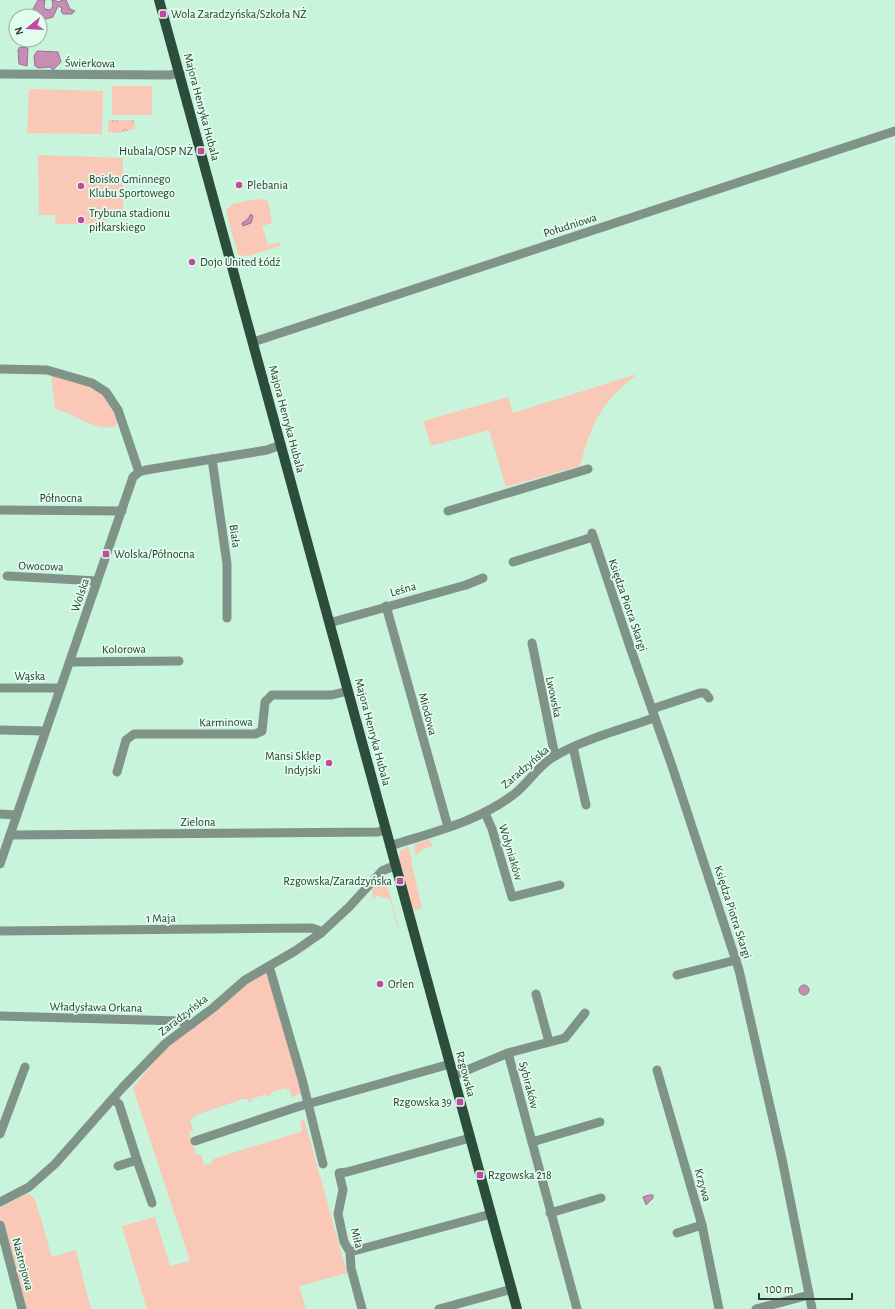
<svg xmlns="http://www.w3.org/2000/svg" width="895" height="1309" viewBox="0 0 895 1309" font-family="'Alegreya Sans',sans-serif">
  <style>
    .green { fill: #fac8b6 }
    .park { fill: url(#park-crowns) }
    .water { fill: #c78db4; stroke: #98748d }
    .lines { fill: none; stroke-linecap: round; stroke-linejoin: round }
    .minor { stroke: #809388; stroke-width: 9 }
    .major { stroke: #2c4d3c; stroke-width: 10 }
    .poi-dot { fill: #c04aa0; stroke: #e2fded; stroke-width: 1.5 }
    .labels { text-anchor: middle; stroke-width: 3.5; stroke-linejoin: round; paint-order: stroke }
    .poi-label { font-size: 12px; fill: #293b31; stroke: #e2fded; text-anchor: start }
    .street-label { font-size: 12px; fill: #293b31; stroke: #e2fded }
  </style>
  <defs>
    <pattern id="park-crowns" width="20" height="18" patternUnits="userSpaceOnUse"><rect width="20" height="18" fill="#fac8b6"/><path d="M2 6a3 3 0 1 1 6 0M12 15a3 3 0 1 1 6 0" fill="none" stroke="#d6ad9d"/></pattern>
  </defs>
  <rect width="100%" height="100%" fill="#c7f4da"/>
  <g class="green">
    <rect x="112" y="86" width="40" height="29"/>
    <polygon points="29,89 103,91 102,134 27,133"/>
    <polygon points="38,155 123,158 123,216 106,216 105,224 55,224 56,215 39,215"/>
    <polygon points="258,199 266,200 268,201 272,223 262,226 268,245 280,242 280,246 248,256 238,255 226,211 232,204"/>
    <path d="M51,374L86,384L103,394L114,411L117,422L116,426C96,433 75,413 55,409Z"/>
    <path d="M637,374C600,404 592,422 580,466L506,487L489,430L431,446L423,421L508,397L513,413Z"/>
    <polygon points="430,839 432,846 421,850 416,856 414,844"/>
    <polygon points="407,847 408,847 412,859 411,861 422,908 415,910 412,907 399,859 400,851"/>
    <polygon points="384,875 399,928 398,928 390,900 377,895 373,900 372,889 381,876"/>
    <polygon points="266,971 302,1093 292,1097 289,1089 287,1090 286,1088 271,1092 272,1095 267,1096 266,1094 251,1099 252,1102 249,1102 248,1099 243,1099 196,1115 190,1120 193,1130 189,1132 196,1155 201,1154 204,1165 212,1164 211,1161 216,1158 300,1132 302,1129 300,1121 304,1119 347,1273 299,1286 306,1309 147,1309 122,1226 155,1217 170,1266 190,1261 133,1088 159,1056 176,1040 243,984"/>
    <polygon points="30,1194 35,1199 52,1257 76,1250 91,1309 25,1309 0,1216 0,1208 24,1195"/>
  </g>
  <polygon class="park" points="109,120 134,120 135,129 119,133 108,132"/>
  <g class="water">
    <polygon points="38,0 45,0 44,6 45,9 50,10 53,6 52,0 60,2 61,0 66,0 70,9 75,11 72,14 63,14 61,11 62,8 58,6 53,17 46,19 42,17 42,14 34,11 33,9"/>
    <polygon points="20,47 28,48 27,66 19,64 18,50"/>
    <polygon points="37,51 58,52 61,62 53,70 50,67 39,68 35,66 34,56"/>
    <polygon points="251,214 253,216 251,223 243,226 242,223 247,220"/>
    <circle cx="804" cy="990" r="5"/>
    <polygon points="649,1195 653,1195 653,1198 646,1205 643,1197"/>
  </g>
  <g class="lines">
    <g class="minor">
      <polyline points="0,74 170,75 180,73"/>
      <polyline points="253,342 895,131"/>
      <polyline points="0,369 47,370 92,383 106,392 118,410 139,472"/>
      <polyline points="212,459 227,564 227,618"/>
      <polyline points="0,510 122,511"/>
      <polyline points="448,511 588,469"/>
      <polyline points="592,533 630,647 672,766 739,970 782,1159 812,1309"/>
      <polyline points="513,562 593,537"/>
      <polyline points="7,576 97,581"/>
      <polyline points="386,606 448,827"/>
      <polyline points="329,623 466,585 483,578"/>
      <polyline points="532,643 555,756"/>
      <polyline points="70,662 179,661"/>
      <polyline points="0,688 60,688"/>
      <polyline points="652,709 700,693 705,693 709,698"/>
      <polyline points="0,730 45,731"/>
      <polyline points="573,747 586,805"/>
      <polyline points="117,772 126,740 134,734 255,734 262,731 265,702 272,695 332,695 348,691"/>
      <polyline points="485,813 492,829 512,897 560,885"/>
      <polyline points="0,814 17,815"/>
      <polyline points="10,835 378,832 386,829"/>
      <path d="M390,846C433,832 477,822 513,795C529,783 538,765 555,756C584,739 623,729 654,718"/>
      <polyline points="0,864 133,477 139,472 146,470 267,450 281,445"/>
      <polyline points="0,931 312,928 318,930 321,933"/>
      <polyline points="269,966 302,1079 323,1164"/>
      <polyline points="677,975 736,960"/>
      <polyline points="536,994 549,1042"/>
      <polyline points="0,1016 179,1021 192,1024"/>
      <polyline points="508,1053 577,1309"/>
      <polyline points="657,1070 702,1225 719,1309"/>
      <polyline points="453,1076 508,1053 565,1038 585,1013"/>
      <polyline points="113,1099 119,1104 137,1160 118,1166"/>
      <polyline points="0,1134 25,1067"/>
      <polyline points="195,1141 297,1107 450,1064"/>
      <polyline points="532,1142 600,1122"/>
      <polyline points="137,1160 152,1203"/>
      <polyline points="0,1202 29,1187 55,1164 123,1087 166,1043 213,1008 245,980 295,951 321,933 349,907 382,871 396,865"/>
      <polyline points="550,1213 601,1198"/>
      <polyline points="0,1225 22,1309"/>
      <polyline points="677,1233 702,1225"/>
      <polyline points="350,1252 491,1214"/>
      <polyline points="362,1309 351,1268 350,1252 344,1242 338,1214 343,1190 339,1173 347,1172 470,1138"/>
      <polyline points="439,1309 512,1289"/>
      <polyline points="756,1309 809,1295"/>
    </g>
    <polyline class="major" points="159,0 517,1309"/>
  </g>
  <g class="poi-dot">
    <rect x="159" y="10" width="8" height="8" rx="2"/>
    <rect x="197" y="147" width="8" height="8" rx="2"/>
    <circle cx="239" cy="185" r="4"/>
    <circle cx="81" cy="186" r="4"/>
    <circle cx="81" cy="220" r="4"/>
    <circle cx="192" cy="262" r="4"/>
    <rect x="102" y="550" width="8" height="8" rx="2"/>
    <circle cx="329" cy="763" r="4"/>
    <rect x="396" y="877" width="8" height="8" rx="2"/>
    <circle cx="380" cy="984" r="4"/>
    <rect x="456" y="1098" width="8" height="8" rx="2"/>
    <rect x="476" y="1171" width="8" height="8" rx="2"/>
  </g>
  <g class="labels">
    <g class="poi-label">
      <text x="171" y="18">Wola Zaradzyńska/Szkoła NŻ</text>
      <text x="193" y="155" text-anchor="end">Hubala/OSP NŻ</text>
      <text x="89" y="183">Boisko Gminnego<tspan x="89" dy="14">Klubu Sportowego</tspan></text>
      <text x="247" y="189">Plebania</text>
      <text x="89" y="217">Trybuna stadionu<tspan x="89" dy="14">piłkarskiego</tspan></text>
      <text x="200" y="266">Dojo United Łódź</text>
      <text x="114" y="558">Wolska/Północna</text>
      <text x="321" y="760" text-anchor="end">Mansi Sklep<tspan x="321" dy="14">Indyjski</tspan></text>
      <text x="392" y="885" text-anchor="end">Rzgowska/Zaradzyńska</text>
      <text x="388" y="988">Orlen</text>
      <text x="452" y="1106" text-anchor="end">Rzgowska 39</text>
      <text x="488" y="1179">Rzgowska 218</text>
    </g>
    <g class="street-label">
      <text transform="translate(90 63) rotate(1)" y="4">Świerkowa</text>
      <text transform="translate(202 107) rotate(75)" y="4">Majora Henryka Hubala</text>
      <text transform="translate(570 225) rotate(-18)" y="4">Południowa</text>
      <text transform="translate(287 419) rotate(75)" y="4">Majora Henryka Hubala</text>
      <text x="61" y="502">Północna</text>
      <text transform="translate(235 536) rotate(82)" y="4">Biała</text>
      <text transform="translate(41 566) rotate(2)" y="4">Owocowa</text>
      <text transform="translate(403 589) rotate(-16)" y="4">Leśna</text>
      <text transform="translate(80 595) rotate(-71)" y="4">Wolska</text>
      <text transform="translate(628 605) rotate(71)" y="4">Księdza Piotra Skargi</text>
      <text transform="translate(124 649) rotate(-1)" y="4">Kolorowa</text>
      <text x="30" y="680">Wąska</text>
      <text transform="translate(554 697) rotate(78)" y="4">Lwowska</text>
      <text transform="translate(428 714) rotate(75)" y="4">Miodowa</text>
      <text transform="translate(226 722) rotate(-1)" y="4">Karminowa</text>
      <text transform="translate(373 732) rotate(75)" y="4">Majora Henryka Hubala</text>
      <text transform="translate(525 767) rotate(-41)" y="4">Zaradzyńska</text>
      <text x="198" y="826">Zielona</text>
      <text transform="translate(511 852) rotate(73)" y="4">Wołyniaków</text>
      <text transform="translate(733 912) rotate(72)" y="4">Księdza Piotra Skargi</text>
      <text transform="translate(161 918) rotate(-1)" y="4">1 Maja</text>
      <text transform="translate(96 1007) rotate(1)" y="4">Władysława Orkana</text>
      <text transform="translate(183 1015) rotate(-38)" y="4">Zaradzyńska</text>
      <text transform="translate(466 1074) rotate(75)" y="4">Rzgowska</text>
      <text transform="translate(529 1085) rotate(75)" y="4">Sybiraków</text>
      <text transform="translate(703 1185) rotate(74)" y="4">Krzywa</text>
      <text transform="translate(357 1238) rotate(75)" y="4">Miła</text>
      <text transform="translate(23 1264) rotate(75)" y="4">Nastrojowa</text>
    </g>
  </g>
  <g transform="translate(28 28) rotate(252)"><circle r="19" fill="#e2fded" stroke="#98afa2"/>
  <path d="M0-3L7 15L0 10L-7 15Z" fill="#c04aa0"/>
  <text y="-6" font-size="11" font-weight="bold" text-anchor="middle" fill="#293b31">N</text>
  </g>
  <path d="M759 1293v6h93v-6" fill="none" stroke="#293b31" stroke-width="2"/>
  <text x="765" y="1293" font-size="12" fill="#293b31" stroke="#e2fded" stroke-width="3" paint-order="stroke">100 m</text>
</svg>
